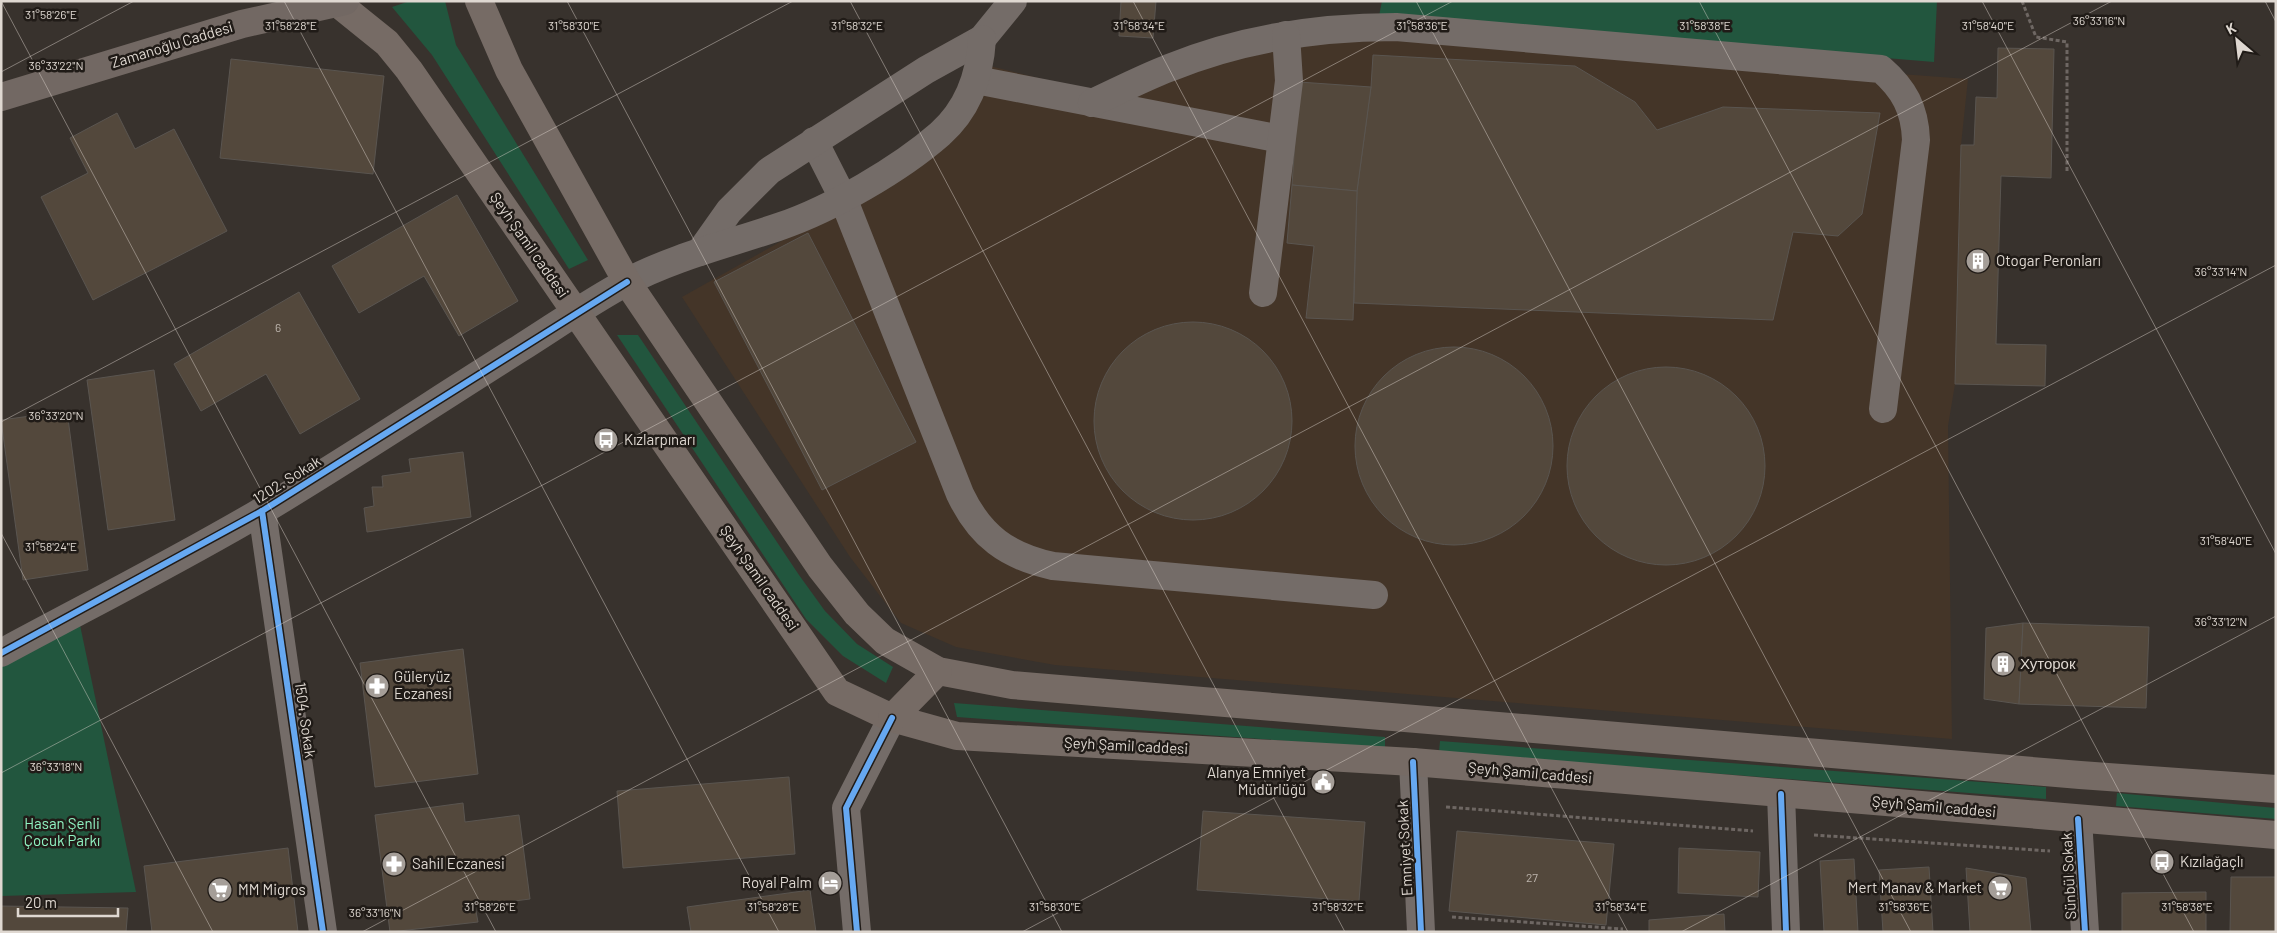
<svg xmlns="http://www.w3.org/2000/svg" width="2277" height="933" viewBox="0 0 2277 933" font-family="Barlow,sans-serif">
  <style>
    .built { fill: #443528 }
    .green { fill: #22563e }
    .building { fill: #53483c; stroke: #5a5550 }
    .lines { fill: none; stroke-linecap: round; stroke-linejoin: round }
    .path { stroke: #6e6763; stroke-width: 3; stroke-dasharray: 4 2.5; stroke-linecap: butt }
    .minor { stroke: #746c68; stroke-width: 28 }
    .major { stroke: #766b65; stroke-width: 28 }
    .highway { stroke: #726863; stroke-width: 28 }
    .cycleway-casing { stroke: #201b17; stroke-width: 9 }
    .cycleway { stroke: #66a8f1; stroke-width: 6 }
    .ticks { fill: none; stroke: #dfd8d1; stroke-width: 1; stroke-opacity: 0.45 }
    .labels { text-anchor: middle; stroke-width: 5; stroke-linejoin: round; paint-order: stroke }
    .number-label { font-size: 12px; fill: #bcb4ac }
    .street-label { font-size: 15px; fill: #dfd8d1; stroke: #201b17 }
    .poi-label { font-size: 15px; fill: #dfd8d1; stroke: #201b17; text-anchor: start }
    .park-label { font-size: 15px; fill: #90f3c2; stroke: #201b17 }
    .ticks-label { font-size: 12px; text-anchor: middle; fill: #dfd8d1; stroke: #201b17; stroke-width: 5; stroke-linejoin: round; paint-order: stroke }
  </style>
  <rect width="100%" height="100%" fill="#38322d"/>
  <polygon class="built" points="1330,32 1968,79 1961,145 1955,384 1948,426 1952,739 1055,665 956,647 901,623 850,557 682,297 901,174 990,66 1099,93"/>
  <g class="green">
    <polygon points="410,1 445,1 456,45 588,260 569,269 432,55 392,7"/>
    <polygon points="1382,1 1937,1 1934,62 1379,16"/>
    <polygon points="617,335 638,335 799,575 825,611 857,644 893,667 886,683 843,656 806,619"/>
    <polygon points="80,625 136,892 1,896 1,667"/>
    <polygon points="954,703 1385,737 1385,748 957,717"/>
    <polygon points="1440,741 2046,787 2046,799 1439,752"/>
    <polygon points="2117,793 2276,808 2276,819 2116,806"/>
  </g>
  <g class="building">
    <polygon points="1121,1 1156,1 1153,38 1119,36"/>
    <polygon points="1998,48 2054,49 2051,178 2001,176 1996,344 2046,345 2045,386 1955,384 1961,145 1974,145 1976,97 1997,98"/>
    <polygon points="1373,55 1575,66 1635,102 1657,130 1723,107 1880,113 1862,214 1838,236 1793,232 1773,320 1354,303 1357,191 1371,87"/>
    <polygon points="231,59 384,76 373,174 220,158"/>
    <polygon points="1299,82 1371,87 1357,191 1292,185"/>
    <polygon points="117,113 135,149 174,129 227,231 93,300 41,197 88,173 70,138"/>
    <polygon points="1292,185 1357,191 1353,320 1306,318 1314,246 1287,243"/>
    <polygon points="457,195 518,301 459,336 424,276 359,313 332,266"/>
    <polygon points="808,233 916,442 822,490 714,282"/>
    <polygon points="299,292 360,399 300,434 266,374 201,411 174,364"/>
    <circle cx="1193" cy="421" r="99"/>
    <circle cx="1454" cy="446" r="99"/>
    <circle cx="1666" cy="466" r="99"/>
    <polygon points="154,370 175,520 108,530 87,380"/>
    <polygon points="67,411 88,570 23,580 1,420"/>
    <polygon points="463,452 471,517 367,532 364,508 374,506 372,487 383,487 382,476 411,472 409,459"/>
    <polygon points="2023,623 2019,704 1984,699 1986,628"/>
    <polygon points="2023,623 2149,627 2146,708 2019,704"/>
    <polygon points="463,649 478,774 375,787 360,663"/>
    <polygon points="789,777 795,854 623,868 617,791"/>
    <polygon points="463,803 465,822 519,815 530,899 475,906 478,922 390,932 375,815"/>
    <polygon points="1203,811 1365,822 1359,901 1197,890"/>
    <polygon points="1457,831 1614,844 1606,925 1449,911"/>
    <polygon points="288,848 298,932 152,932 144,866"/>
    <polygon points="1679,848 1760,852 1758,897 1678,893"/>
    <polygon points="1854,859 1858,932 1824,932 1820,861"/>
    <polygon points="1929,867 1933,932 1883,932 1879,870"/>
    <polygon points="1966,868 2026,878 2031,932 1970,932"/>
    <polygon points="2231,877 2276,877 2276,932 2230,932"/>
    <polygon points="810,890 816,932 691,932 687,907"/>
    <polygon points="2206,892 2206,932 2122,932 2122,893"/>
    <polygon points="1,906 128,908 126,932 1,932"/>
    <polygon points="1724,914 1725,932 1649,932 1649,920"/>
  </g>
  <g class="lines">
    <g class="path">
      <polyline points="2022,1 2036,37 2067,42 2067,171"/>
      <polyline points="1446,807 1753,831"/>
      <polyline points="1814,835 2050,851"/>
      <polyline points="1452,917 1623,929"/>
    </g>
    <g class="minor">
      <polyline points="976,80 1281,139"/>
      <path d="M1092,103C1118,91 1143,78 1169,68C1242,38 1318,27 1396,27L1881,69C1904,89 1915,109 1916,140L1883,409"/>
      <path d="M814,141L843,198L960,494C980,536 1007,556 1053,566L1374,595"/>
      <polyline points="700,252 729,211 769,171 926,70 982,39 1013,1"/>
      <polyline points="1263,293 1289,81 1286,35"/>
      <polyline points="262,511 323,932"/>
      <path d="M1,653C88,606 177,561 262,511C349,459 433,403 519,349C554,327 588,303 625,283C673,257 729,244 781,226C831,209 900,169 940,134C968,109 980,75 982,39"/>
      <polyline points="1413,762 1421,932"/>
      <polyline points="1781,794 1786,932"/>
      <polyline points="2078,819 2085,932"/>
      <polyline points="857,932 846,808 892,718"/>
    </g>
    <g class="major">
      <polyline points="335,1 387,43 409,70 837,692 892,718 957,736 1413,762 2276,835"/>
      <polyline points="479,1 509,70 627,282 820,567 857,614 885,641 938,671 1012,685 2080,775 2276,789"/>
      <polyline points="892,718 938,671"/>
    </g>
    <polyline class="highway" points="1,97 242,24 345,1"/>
    <defs>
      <g id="cycleway">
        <polyline points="262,511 323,932"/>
        <polyline points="1,653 262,511 627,282"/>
        <polyline points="1413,762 1421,932"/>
        <polyline points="1781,794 1786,932"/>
        <polyline points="2078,819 2085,932"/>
        <polyline points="857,932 846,808 892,718"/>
      </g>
    </defs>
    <use href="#cycleway" class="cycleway-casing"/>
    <use href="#cycleway" class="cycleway"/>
  </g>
  <path class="ticks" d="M1,1L496,932M284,1L779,932M567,1L1062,932M850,1L1345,932M1133,1L1628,932M1416,1L1911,932M1699,1L2194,932M1982,1L2276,554M2265,1L2276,22M1,72L134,1M1,422L793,1M1,533L213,932M1,773L1453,1M362,932L2112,1M1022,932L2276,265M1681,932L2276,616"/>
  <defs>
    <symbol id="building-disc" viewBox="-11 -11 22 22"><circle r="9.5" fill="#a59e98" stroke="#201b17"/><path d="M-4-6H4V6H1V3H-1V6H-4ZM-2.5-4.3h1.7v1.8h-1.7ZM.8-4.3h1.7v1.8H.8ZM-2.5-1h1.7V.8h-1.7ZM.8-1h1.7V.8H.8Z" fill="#fff"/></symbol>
    <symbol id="bus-disc" viewBox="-11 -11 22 22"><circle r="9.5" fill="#a59e98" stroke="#201b17"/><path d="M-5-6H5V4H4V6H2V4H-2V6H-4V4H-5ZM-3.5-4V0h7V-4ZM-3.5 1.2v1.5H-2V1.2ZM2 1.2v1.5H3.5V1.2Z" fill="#fff"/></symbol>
    <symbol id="pharmacy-disc" viewBox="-11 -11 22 22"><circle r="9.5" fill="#a59e98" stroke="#201b17"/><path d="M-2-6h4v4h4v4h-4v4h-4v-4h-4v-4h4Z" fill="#fff"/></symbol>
    <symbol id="civic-disc" viewBox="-11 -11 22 22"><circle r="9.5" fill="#a59e98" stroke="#201b17"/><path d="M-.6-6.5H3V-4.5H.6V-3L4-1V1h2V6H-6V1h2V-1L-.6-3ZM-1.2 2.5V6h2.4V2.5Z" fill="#fff"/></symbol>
    <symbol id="hotel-disc" viewBox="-11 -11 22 22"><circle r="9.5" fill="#a59e98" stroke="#201b17"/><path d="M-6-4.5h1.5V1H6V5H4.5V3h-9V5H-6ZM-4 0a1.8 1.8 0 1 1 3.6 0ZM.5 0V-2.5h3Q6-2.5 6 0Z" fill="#fff"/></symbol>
    <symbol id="supermarket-disc" viewBox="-11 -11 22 22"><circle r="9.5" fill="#a59e98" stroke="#201b17"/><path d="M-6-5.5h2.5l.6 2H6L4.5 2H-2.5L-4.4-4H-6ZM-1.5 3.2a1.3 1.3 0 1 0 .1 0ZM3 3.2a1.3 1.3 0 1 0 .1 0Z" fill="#fff"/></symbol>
  </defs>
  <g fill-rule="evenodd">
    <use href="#building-disc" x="1964" y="247" width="28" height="28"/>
    <use href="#bus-disc" x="592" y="426" width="28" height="28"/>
    <use href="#building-disc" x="1989" y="650" width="28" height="28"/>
    <use href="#pharmacy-disc" x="363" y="672" width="28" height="28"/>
    <use href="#civic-disc" x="1309" y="768" width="28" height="28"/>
    <use href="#bus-disc" x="2148" y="848" width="28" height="28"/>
    <use href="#pharmacy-disc" x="380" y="850" width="28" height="28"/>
    <use href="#hotel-disc" x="816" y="869" width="28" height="28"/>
    <use href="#supermarket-disc" x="1986" y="874" width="28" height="28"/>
    <use href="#supermarket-disc" x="206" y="876" width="28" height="28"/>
  </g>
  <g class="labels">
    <g class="number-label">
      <text x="278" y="332">6</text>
      <text x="1532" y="882">27</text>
    </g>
    <g class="street-label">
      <text transform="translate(172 45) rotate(-17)" y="5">Zamanoğlu Caddesi</text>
      <text transform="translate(529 245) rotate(55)" y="5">Şeyh Şamil caddesi</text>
      <text transform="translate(287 480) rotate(-32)" y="5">1202. Sokak</text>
      <text transform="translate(759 578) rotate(55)" y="5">Şeyh Şamil caddesi</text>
      <text transform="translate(305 720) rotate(82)" y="5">1504. Sokak</text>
      <text transform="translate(1126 746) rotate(3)" y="5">Şeyh Şamil caddesi</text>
      <text transform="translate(1530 773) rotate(5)" y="5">Şeyh Şamil caddesi</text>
      <text transform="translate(1934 807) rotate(5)" y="5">Şeyh Şamil caddesi</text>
      <text transform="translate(1405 848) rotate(-93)" y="5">Emniyet Sokak</text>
      <text transform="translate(2069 876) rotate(-93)" y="5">Sünbül Sokak</text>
    </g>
    <g class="poi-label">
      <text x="1996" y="266">Otogar Peronları</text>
      <text x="624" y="445">Kızlarpınarı</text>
      <text x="2020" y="669">Хуторок</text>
      <text x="394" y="682">Güleryüz<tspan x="394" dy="17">Eczanesi</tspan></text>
      <text x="1306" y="778" text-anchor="end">Alanya Emniyet<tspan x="1306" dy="17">Müdürlüğü</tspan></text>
      <text x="2180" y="867">Kızılağaçlı</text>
      <text x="412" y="869">Sahil Eczanesi</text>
      <text x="812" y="888" text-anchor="end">Royal Palm</text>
      <text x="1982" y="893" text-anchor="end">Mert Manav &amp; Market</text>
      <text x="238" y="895">MM Migros</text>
    </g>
    <g class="park-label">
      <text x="62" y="829">Hasan Şenli<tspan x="62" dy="17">Çocuk Parkı</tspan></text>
    </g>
  </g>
  <g class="ticks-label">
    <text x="51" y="19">31°58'26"E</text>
    <text x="2099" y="25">36°33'16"N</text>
    <text x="291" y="30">31°58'28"E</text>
    <text x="574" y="30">31°58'30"E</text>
    <text x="857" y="30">31°58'32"E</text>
    <text x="1139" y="30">31°58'34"E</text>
    <text x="1422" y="30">31°58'36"E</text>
    <text x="1705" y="30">31°58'38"E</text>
    <text x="1988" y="30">31°58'40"E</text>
    <text x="56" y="70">36°33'22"N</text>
    <text x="2221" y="276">36°33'14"N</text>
    <text x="56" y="420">36°33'20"N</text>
    <text x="2226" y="545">31°58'40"E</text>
    <text x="51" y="551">31°58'24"E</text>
    <text x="2221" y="626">36°33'12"N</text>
    <text x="56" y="771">36°33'18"N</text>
    <text x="490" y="911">31°58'26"E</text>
    <text x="773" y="911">31°58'28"E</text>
    <text x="1055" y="911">31°58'30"E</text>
    <text x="1338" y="911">31°58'32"E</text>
    <text x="1621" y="911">31°58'34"E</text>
    <text x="1904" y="911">31°58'36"E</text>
    <text x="2187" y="911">31°58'38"E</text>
    <text x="375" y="917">36°33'16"N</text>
  </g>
  <rect width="2277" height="933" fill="none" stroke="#dfd8d1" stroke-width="5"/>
  <g transform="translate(2237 40) rotate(332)" stroke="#201b17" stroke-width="4" paint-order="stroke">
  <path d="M0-4L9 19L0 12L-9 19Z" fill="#dfd8d1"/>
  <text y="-8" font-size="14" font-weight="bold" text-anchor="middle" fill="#dfd8d1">K</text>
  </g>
  <path d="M18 908v8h100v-8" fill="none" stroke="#dfd8d1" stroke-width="2.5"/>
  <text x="25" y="908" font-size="15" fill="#dfd8d1" stroke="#201b17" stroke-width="4" paint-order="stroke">20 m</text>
</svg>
